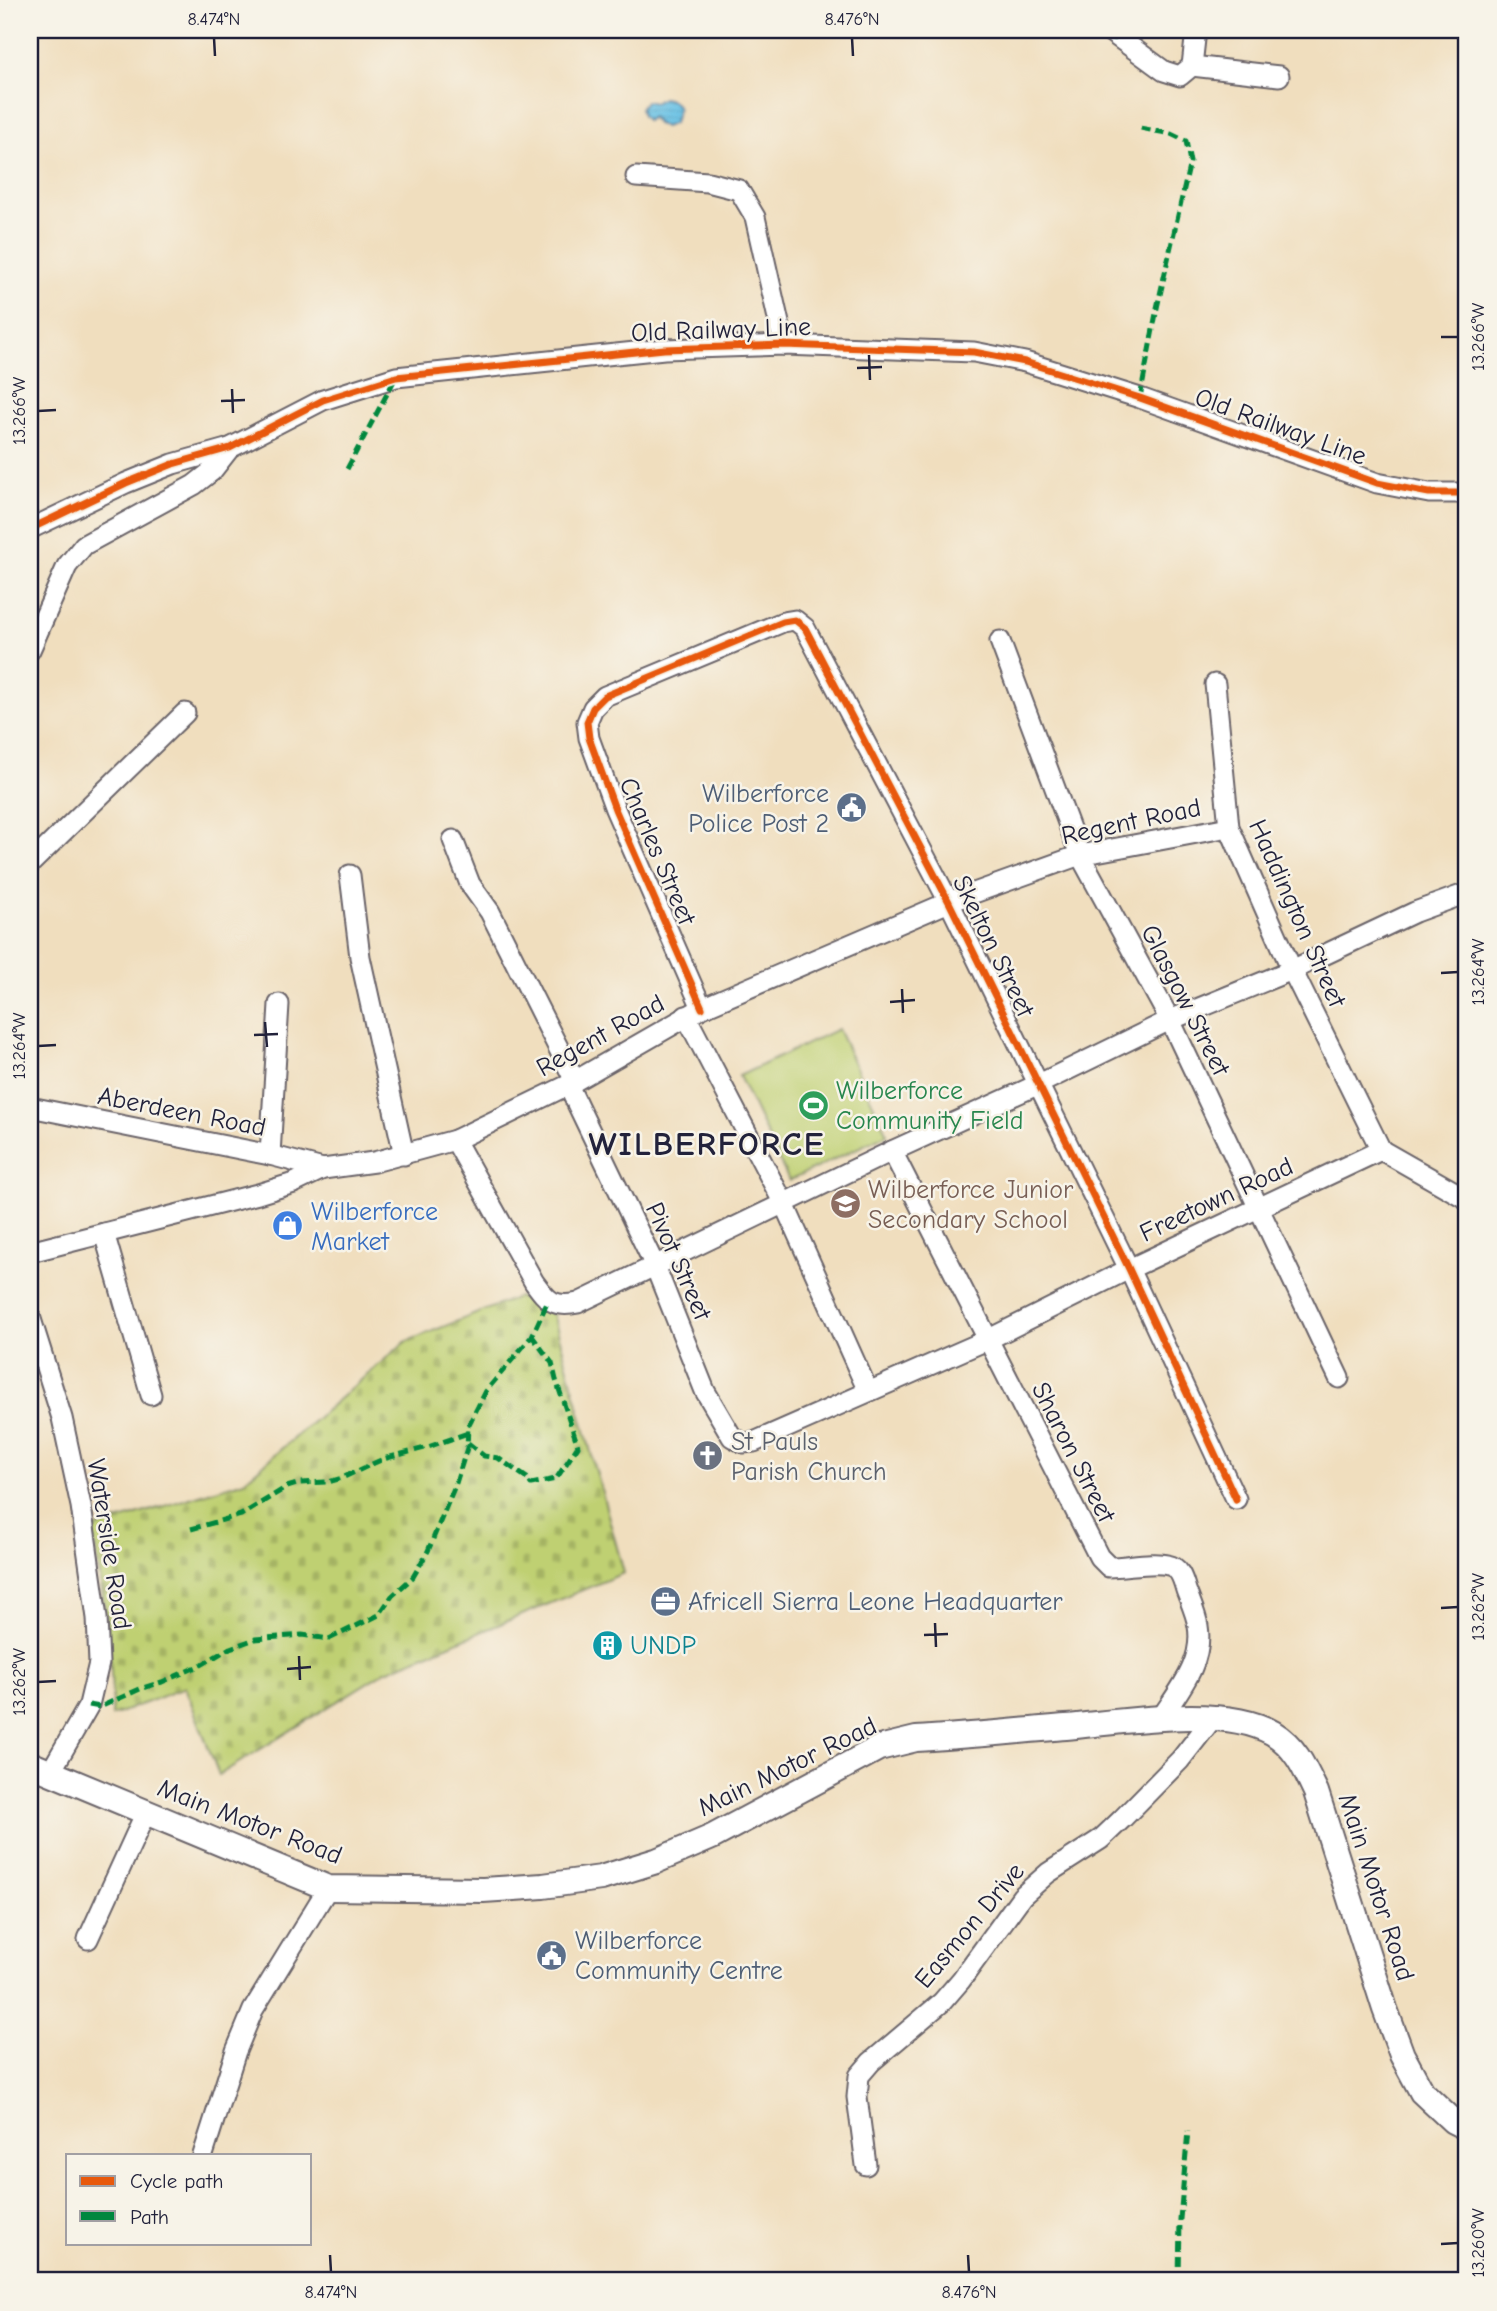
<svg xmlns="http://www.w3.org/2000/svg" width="1497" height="2311" viewBox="0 0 1497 2311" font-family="'Comic Neue',sans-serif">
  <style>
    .green { fill: #bfd072; stroke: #707956; stroke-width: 2 }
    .cemetery { fill: url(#cemetery-stones); stroke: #707956; stroke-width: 2 }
    .water { fill: url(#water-rules); stroke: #467290; stroke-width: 2 }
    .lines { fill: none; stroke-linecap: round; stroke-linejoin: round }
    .minor-casing { stroke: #6a6469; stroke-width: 23 }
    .major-casing { stroke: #6a6469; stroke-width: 28 }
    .minor { stroke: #fff; stroke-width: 19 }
    .major { stroke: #fff; stroke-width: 24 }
    .quiet { stroke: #00873e; stroke-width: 5; stroke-dasharray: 10 5; stroke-linecap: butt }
    .cycleway-casing { stroke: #f7f3e8; stroke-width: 11 }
    .cycleway { stroke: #e8590c; stroke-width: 7 }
    .ticks { fill: none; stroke: #22223b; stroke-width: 2.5 }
    .labels { text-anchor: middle; stroke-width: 5; stroke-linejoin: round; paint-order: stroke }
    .street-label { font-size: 26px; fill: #22223b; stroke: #f7f3e8 }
    .service-label { font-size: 26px; fill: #4e5e75; stroke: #f7f3e8; text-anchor: start }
    .leisure-label { font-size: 26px; fill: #27864d; stroke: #f7f3e8; text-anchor: start }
    .education-label { font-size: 26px; fill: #785e54; stroke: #f7f3e8; text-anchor: start }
    .shop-label { font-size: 26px; fill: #366cbe; stroke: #f7f3e8; text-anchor: start }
    .worship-label { font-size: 26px; fill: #5b616d; stroke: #f7f3e8; text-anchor: start }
    .culture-label { font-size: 26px; fill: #0d838f; stroke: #f7f3e8; text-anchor: start }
    .district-label { font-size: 33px; font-weight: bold; letter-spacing: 2px; fill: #22223b; stroke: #f7f3e8 }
    .neatline { fill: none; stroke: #22223b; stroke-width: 2.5 }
    .ticks-label { font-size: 18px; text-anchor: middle; fill: #22223b }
  </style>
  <defs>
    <pattern id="cemetery-stones" width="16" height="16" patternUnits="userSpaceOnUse" patternTransform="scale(1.75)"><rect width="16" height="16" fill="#bfd072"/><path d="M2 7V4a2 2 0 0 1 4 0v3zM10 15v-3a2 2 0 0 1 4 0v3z" fill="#a4b264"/></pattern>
    <pattern id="water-rules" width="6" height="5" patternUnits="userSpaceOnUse" patternTransform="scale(1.75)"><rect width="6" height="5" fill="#69c2e6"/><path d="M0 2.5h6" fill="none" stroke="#5ba6c6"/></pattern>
  </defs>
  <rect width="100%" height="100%" fill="#f7f3e8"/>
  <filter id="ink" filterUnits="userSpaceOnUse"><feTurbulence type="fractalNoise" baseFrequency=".0143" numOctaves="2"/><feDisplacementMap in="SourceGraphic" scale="14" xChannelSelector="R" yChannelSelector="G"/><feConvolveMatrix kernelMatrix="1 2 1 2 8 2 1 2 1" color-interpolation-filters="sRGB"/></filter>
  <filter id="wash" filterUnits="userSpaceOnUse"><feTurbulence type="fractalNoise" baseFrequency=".00686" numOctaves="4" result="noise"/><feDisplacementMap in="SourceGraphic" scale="28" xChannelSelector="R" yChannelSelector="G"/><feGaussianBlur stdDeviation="1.57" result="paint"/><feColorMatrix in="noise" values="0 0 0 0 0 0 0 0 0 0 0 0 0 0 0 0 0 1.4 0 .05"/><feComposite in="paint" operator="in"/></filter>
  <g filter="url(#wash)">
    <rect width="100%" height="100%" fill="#f0debe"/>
    <polygon class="green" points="838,1029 887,1134 789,1181 739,1076"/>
    <path class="cemetery" d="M518,1297L553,1314L624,1573L386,1671L219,1775L185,1687L112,1716C113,1651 103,1593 92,1529L244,1481L405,1342Z"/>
    <polygon class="water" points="662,98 672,100 678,107 674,123 665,127 657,124 652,117 647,121 642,116 640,108 646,101 654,103"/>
  </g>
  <g filter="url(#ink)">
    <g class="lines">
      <defs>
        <g id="minor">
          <polyline points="1108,30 1164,71 1180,76 1192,66 1196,30"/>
          <polyline points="1192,66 1279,76"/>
          <polyline points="636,177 708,182 739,190 755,217 784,345"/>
          <polyline points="30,529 126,483 173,464 230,448 323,400 396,377 664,349 784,345 974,352 1025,362 1140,398 1377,483 1429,493 1467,493"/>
          <polyline points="1000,641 1080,855 1170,1020 1339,1378"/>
          <polyline points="30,650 67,566 84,545 194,485 212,471 230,448"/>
          <polyline points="1215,684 1229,827 1292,970 1381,1150"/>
          <polyline points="453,840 470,884 490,912 575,1081"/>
          <polyline points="30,864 185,713"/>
          <polyline points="350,875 360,957 404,1155"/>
          <polyline points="702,1008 615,809 589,738 587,722 593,708 605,696 783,622 795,620 805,628 815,647 949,902 1129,1269 1236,1499"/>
          <polyline points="686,1016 784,1204 868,1391"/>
          <polyline points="568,1085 655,1266 705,1391 732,1437 743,1443 754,1442 987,1340 1129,1269 1381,1150 1467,1199"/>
          <polyline points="30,1107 270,1155 323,1169"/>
          <path d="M455,1140L534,1282C548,1301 553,1308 578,1303L892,1151L1039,1084L1170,1020L1292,970L1415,912L1467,893"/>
          <path d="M892,1151L1099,1557L1109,1567C1126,1567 1153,1561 1168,1565C1180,1567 1183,1580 1186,1590C1190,1601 1196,1614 1198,1626C1204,1662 1179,1690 1161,1718"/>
          <polyline points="270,1155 279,1004"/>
          <polyline points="104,1233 151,1395"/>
          <polyline points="30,1252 258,1194 294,1183 323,1169 374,1162 455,1140 568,1085 702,1008 949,902 1080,855 1229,827"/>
          <polyline points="30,1316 62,1418 81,1506 97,1618 99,1663 89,1705 50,1773"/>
          <polyline points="88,1939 146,1812"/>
          <polyline points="203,2155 236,2051 253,2010 328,1888"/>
          <polyline points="866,2165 857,2097 859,2076 871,2062 942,2002 961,1980 1022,1896 1048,1873 1101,1839 1123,1818 1180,1760 1213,1718"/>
        </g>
        <path id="major" d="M30,1764L328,1888L483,1890L543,1886L601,1878L656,1861L712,1837L879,1748L916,1739C966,1736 1016,1731 1066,1727C1122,1722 1224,1704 1273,1733C1296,1747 1305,1769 1316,1792L1385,2009L1402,2055L1422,2092L1453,2121L1467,2128"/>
      </defs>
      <use href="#minor" class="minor-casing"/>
      <use href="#major" class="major-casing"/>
      <use href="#minor" class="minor"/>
      <use href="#major" class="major"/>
      <g class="quiet">
        <polyline points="1062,30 1119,39"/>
        <polyline points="1140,398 1157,308 1190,162 1186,141 1171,134 1140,128"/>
        <polyline points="347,469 396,377"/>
        <polyline points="468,1443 484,1456 498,1458 527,1478 531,1484 556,1479 578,1446 556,1380 552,1363 532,1336"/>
        <polyline points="191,1529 241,1515 287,1487 300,1483 328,1482 342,1478 383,1459 425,1448 468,1433"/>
        <polyline points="89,1705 100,1707 140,1689 162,1682 201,1665 230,1648 255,1639 302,1635 329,1639 379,1615 392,1596 413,1577 428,1551 456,1483 467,1448 468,1426 486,1391 532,1336 548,1301"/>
        <polyline points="1179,2281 1180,2219 1188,2131"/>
      </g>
      <defs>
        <g id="cycleway">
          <polyline points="30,529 126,483 173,464 230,448 323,400 396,377 664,349 784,345 974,352 1025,362 1140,398 1377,483 1429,493 1467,493"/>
          <polyline points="702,1008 615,809 589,738 587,722 593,708 605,696 783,622 795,620 805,628 815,647 949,902 1129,1269 1236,1499"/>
        </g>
      </defs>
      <use href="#cycleway" class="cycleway-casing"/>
      <use href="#cycleway" class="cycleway"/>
    </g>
  </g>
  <path class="ticks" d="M214,38L215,56M852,38L853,56M1441,337H1458M869,355L870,380M857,368L882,367M232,389L233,413M221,401L245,400M38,411L56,410M1441,973L1458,972M902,989L903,1013M890,1002L915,1000M265,1022L267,1047M254,1035L278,1034M38,1046L56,1045M1441,1608L1458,1607M935,1623L936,1647M924,1635L948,1634M299,1656L300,1680M287,1669L311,1667M38,1682L56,1681M1441,2244L1458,2243M330,2255L331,2272M968,2255L969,2272"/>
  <defs>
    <symbol id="civic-disc" viewBox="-11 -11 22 22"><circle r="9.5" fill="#5c6f8a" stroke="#f7f3e8"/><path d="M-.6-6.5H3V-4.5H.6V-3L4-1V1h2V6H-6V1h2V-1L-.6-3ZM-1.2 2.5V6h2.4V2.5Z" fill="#fff"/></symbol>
    <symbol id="stadium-disc" viewBox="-11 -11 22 22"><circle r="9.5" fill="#2e9e5b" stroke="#f7f3e8"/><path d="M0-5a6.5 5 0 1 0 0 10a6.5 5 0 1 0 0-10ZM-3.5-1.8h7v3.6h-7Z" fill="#fff"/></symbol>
    <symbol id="school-disc" viewBox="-11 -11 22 22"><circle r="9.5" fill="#8d6e63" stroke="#f7f3e8"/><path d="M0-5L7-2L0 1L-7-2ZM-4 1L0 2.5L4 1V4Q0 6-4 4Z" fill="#fff"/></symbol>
    <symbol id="shop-disc" viewBox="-11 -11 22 22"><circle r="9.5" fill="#3f7fe0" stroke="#f7f3e8"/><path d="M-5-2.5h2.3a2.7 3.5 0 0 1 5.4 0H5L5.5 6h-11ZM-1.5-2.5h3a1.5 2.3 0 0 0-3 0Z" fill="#fff"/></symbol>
    <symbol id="church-disc" viewBox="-11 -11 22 22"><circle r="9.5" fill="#6b7280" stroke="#f7f3e8"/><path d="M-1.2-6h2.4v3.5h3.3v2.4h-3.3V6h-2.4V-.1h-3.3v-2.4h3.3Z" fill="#fff"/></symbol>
    <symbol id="office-disc" viewBox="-11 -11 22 22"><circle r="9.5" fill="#5c6f8a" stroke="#f7f3e8"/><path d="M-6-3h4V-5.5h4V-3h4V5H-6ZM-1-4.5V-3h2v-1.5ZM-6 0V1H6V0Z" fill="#fff"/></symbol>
    <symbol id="building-disc" viewBox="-11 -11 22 22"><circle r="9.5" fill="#0f9aa8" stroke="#f7f3e8"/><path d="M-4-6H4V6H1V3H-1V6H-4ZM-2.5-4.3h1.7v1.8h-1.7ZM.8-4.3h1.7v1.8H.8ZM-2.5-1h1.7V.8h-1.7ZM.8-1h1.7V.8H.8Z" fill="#fff"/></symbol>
  </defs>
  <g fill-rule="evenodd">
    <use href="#civic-disc" x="834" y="790" width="35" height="35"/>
    <use href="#stadium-disc" x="796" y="1088" width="35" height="35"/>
    <use href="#school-disc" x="828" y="1186" width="35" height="35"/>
    <use href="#shop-disc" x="270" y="1208" width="35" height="35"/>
    <use href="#church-disc" x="690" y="1438" width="35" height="35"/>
    <use href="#office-disc" x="648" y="1584" width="35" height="35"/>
    <use href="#building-disc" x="590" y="1628" width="35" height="35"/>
    <use href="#civic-disc" x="534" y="1938" width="35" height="35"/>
  </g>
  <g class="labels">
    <g class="street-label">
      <text transform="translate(721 329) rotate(-2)" y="9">Old Railway Line</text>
      <text transform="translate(1281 426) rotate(20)" y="9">Old Railway Line</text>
      <text transform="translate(1131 821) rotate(-12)" y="9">Regent Road</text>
      <text transform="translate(658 851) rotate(67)" y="9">Charles Street</text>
      <text transform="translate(1298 913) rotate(66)" y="9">Haddington Street</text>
      <text transform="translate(994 946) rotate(64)" y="9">Skelton Street</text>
      <text transform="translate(1186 1000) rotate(63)" y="9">Glasgow Street</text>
      <text transform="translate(600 1035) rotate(-29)" y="9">Regent Road</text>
      <text transform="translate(182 1111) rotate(11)" y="9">Aberdeen Road</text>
      <text transform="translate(1216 1199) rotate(-25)" y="9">Freetown Road</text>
      <text transform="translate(679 1261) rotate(66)" y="9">Pivot Street</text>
      <text transform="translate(1074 1452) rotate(63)" y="9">Sharon Street</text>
      <text transform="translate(110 1544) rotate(81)" y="9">Waterside Road</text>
      <text transform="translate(787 1766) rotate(-26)" y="9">Main Motor Road</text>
      <text transform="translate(250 1821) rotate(21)" y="9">Main Motor Road</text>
      <text transform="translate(1377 1887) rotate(72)" y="9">Main Motor Road</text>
      <text transform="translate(969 1925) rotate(-50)" y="9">Easmon Drive</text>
    </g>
    <g class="service-label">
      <text x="829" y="802" text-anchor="end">Wilberforce<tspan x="829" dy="30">Police Post 2</tspan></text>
      <text x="688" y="1610">Africell Sierra Leone Headquarter</text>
      <text x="575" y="1949">Wilberforce<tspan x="575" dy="30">Community Centre</tspan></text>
    </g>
    <g class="leisure-label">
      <text x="836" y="1099">Wilberforce<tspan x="836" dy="30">Community Field</tspan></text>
    </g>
    <g class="education-label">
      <text x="868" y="1198">Wilberforce Junior<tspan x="868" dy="30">Secondary School</tspan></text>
    </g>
    <g class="shop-label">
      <text x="311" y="1220">Wilberforce<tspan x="311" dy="30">Market</tspan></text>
    </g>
    <g class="worship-label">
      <text x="731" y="1450">St Pauls<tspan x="731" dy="30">Parish Church</tspan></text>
    </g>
    <g class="culture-label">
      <text x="630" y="1654">UNDP</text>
    </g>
    <g class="district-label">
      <text x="707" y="1155">WILBERFORCE</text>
    </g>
  </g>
  <rect width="1497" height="2311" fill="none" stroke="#f7f3e8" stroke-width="77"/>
  <rect x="66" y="2154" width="245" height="91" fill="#f7f3e8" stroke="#a29fa3" stroke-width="2"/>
  <rect x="80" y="2176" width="35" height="10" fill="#e8590c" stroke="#a29fa3" stroke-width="2"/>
  <text x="130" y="2188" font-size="21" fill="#22223b">Cycle path</text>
  <rect x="80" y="2211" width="35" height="10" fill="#00873e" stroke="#a29fa3" stroke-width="2"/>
  <text x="130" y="2224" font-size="21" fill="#22223b">Path</text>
  <rect x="38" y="38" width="1420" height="2234" class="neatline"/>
  <g class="ticks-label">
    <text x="214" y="25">8.474°N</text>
    <text x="852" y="25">8.476°N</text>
    <text transform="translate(1478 337) rotate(-90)" y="6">13.266°W</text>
    <text transform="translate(19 411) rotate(-90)" y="6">13.266°W</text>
    <text transform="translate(1478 972) rotate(-90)" y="6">13.264°W</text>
    <text transform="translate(19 1046) rotate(-90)" y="6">13.264°W</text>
    <text transform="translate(1478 1607) rotate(-90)" y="6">13.262°W</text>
    <text transform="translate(19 1682) rotate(-90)" y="6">13.262°W</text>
    <text transform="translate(1478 2243) rotate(-90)" y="6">13.260°W</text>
    <text x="331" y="2298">8.474°N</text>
    <text x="969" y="2298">8.476°N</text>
  </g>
</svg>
